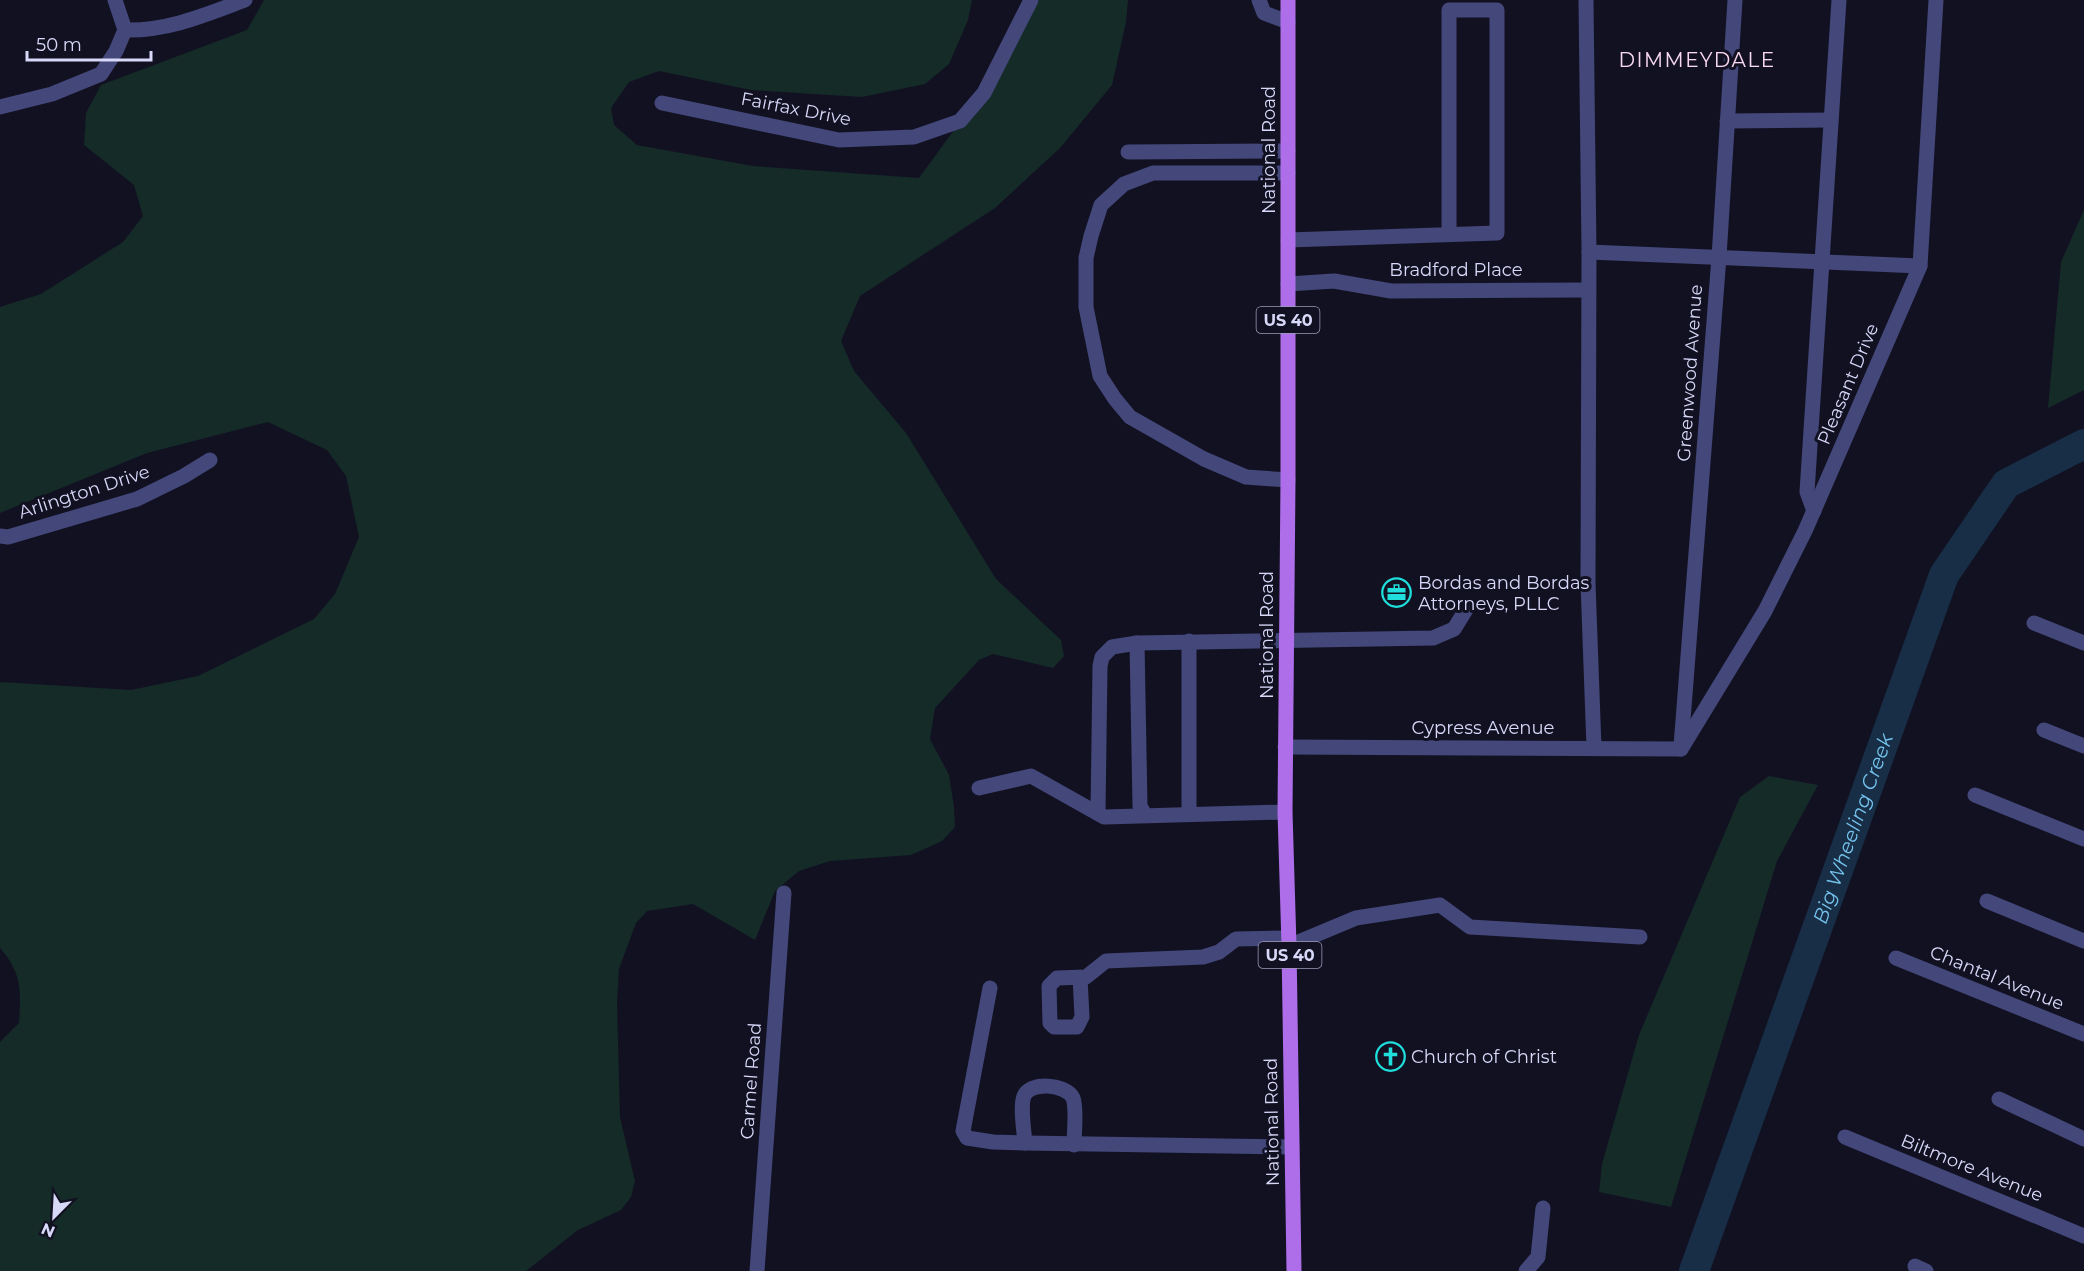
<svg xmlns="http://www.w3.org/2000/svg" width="2084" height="1271" viewBox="0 0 2084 1271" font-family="Montserrat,sans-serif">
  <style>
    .green { fill: #152b28 }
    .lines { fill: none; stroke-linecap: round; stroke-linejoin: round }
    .river { stroke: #172e46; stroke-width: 30 }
    .minor { stroke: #43477a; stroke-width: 15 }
    .major { stroke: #ae6eea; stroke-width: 15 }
    .labels { text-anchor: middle; stroke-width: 6; stroke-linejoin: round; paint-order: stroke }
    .shield { fill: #121122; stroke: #9d9cb8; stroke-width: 1.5 }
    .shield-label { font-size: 16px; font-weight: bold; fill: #d8d8f9 }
    .street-label { font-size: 18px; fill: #d8d8f9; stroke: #121122 }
    .poi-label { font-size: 18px; fill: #d8d8f9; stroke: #121122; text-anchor: start }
    .neighbourhood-label { font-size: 20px; letter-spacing: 1.5px; fill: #fad9f2; stroke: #121122 }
    .water-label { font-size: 20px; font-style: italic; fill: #74c2eb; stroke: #121122 }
  </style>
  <rect width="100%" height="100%" fill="#121122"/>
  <g class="green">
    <path d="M264,0H972L968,20L949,64L925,84L862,97L751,90L659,71L629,82L611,108L614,125L637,145L753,166L919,178L1010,53L1039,0H1128L1126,22L1112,85L1060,148L995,208L860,296L841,341L854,371L906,433L996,579L1061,640L1064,656L1053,668L993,654L979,660L935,708L930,739L949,775L954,807L955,827L942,841L911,855L830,861L799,871L775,891L755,940L693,904L647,911L636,923L619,969L617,1002L620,1117L635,1181L631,1197L621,1210L578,1230L526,1271H0V1042L19,1023C21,991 22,973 0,948V682L131,690L198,676L314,619L335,594L359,537L346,476L327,450L268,422L147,453L0,513V307L41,294L123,242L143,216L134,185L84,145L86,113L101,85L247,30Z"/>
    <polygon points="2084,210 2084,390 2048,408 2061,262"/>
    <polygon points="1769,776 1818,785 1777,861 1671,1207 1599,1192 1602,1164 1639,1035 1740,797"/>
  </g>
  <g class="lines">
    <path class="river" id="s1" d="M1694,1271L1944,575L2006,484L2084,444"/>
    <g class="minor">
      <polyline points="1259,0 1264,13 1288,22"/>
      <polyline points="1586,0 1589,252 1588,583 1594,748"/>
      <path d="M125,30C168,31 205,15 245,0"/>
      <polyline points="662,103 839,140 914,137 960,121 984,93 1031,0"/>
      <polyline points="0,107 52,94 101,74 116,51 125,30 115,0"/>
      <polyline points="1727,121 1831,120"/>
      <polyline points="1128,152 1288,151"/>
      <polyline points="1288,240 1497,233 1497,10 1449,10 1449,234"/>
      <polyline points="1589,252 1920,266"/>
      <polyline points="1288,284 1334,281 1391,291 1588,290"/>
      <polyline points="1288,480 1246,477 1204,459 1130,417 1115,399 1100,376 1086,307 1086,258 1091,236 1101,205 1124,184 1153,173 1288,173"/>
      <polyline points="1814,511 1807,492 1839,0"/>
      <polyline points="0,536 8,537 137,499 184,476 210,460"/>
      <polyline points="2034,623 2084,643"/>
      <polyline points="1189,641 1189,813"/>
      <polyline points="1137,643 1140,806 1145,815"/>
      <polyline points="2044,730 2084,746"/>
      <polyline points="1681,746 1719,257 1735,0"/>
      <polyline points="1285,747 1681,749"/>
      <polyline points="1681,749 1765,611 1805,531 1920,266 1936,0"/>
      <polyline points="979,788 1031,776 1104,817 1285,812"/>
      <polyline points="1975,795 2084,839"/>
      <polyline points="1098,813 1100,666 1102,657 1112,647 1137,643 1433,638 1454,629 1467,608"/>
      <polyline points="1987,901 2084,941"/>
      <polyline points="1289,946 1356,918 1440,905 1470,927 1640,937"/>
      <polyline points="1896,958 2084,1034"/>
      <polyline points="1080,977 1082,1017 1077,1027 1054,1027 1050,1023 1049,986 1057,978 1086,977 1106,961 1203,957 1219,952 1236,939 1289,938"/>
      <polyline points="990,988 963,1131 967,1138 993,1142 1025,1143 1292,1147"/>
      <polyline points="1999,1099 2084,1139"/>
      <polyline points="1845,1137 2084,1236"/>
      <path d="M1025,1143C1024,1131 1020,1106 1024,1096C1030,1081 1066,1084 1073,1098C1077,1108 1074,1133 1074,1145"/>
      <polyline points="1915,1266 1926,1271"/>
      <polyline points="757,1271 784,893"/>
      <polyline points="1526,1271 1538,1257 1543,1208"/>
    </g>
    <polyline class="major" points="1288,0 1288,480 1285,812 1289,946 1294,1271"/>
  </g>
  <defs>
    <symbol id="office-ring" viewBox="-11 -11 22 22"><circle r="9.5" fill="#121122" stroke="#1fdedb" stroke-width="1.5"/><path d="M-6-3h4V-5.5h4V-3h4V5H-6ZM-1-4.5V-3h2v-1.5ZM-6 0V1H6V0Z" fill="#1fdedb"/></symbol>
    <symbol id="church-ring" viewBox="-11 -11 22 22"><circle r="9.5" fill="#121122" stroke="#1fdedb" stroke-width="1.5"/><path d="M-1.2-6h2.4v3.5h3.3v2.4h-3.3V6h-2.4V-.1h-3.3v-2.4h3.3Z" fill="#1fdedb"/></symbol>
  </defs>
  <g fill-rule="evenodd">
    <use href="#office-ring" x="1380" y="576" width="33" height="33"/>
    <use href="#church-ring" x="1374" y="1040" width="33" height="33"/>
  </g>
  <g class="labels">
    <g class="shield">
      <rect x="1256.5" y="307" width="63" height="26" rx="4.5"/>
      <rect x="1258.5" y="942" width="63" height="26" rx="4.5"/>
    </g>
    <g class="shield-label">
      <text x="1288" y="326">US 40</text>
      <text x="1290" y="961">US 40</text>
    </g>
    <g class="street-label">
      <text transform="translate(796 109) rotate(11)" y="6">Fairfax Drive</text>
      <text transform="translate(1269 150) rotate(-90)" y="6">National Road</text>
      <text x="1456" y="276">Bradford Place</text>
      <text transform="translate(1690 373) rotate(-86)" y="6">Greenwood Avenue</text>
      <text transform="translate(1848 384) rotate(-67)" y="6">Pleasant Drive</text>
      <text transform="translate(84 492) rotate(-18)" y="6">Arlington Drive</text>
      <text transform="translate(1267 635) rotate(-90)" y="6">National Road</text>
      <text x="1483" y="734">Cypress Avenue</text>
      <text transform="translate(1997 978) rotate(22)" y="6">Chantal Avenue</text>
      <text transform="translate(751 1081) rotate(-86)" y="6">Carmel Road</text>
      <text transform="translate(1272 1122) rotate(-91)" y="6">National Road</text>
      <text transform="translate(1972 1168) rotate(22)" y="6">Biltmore Avenue</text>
    </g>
    <g class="poi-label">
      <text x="1418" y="589">Bordas and Bordas<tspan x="1418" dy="21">Attorneys, PLLC</tspan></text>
      <text x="1411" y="1063">Church of Christ</text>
    </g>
    <g class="neighbourhood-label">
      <text x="1697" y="67">DIMMEYDALE</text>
    </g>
    <g class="water-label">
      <text dy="7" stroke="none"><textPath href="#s1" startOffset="470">Big Wheeling Creek</textPath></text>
    </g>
  </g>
  <g transform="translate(54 1217) rotate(204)" stroke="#121122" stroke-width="4.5" paint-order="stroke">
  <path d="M0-4.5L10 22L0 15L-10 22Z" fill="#d8d8f9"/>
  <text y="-9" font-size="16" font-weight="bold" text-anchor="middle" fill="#d8d8f9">N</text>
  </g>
  <path d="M27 51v9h124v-9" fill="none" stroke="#d8d8f9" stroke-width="3"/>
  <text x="36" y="51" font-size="18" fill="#d8d8f9" stroke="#121122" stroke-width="4.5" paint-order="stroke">50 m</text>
</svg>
